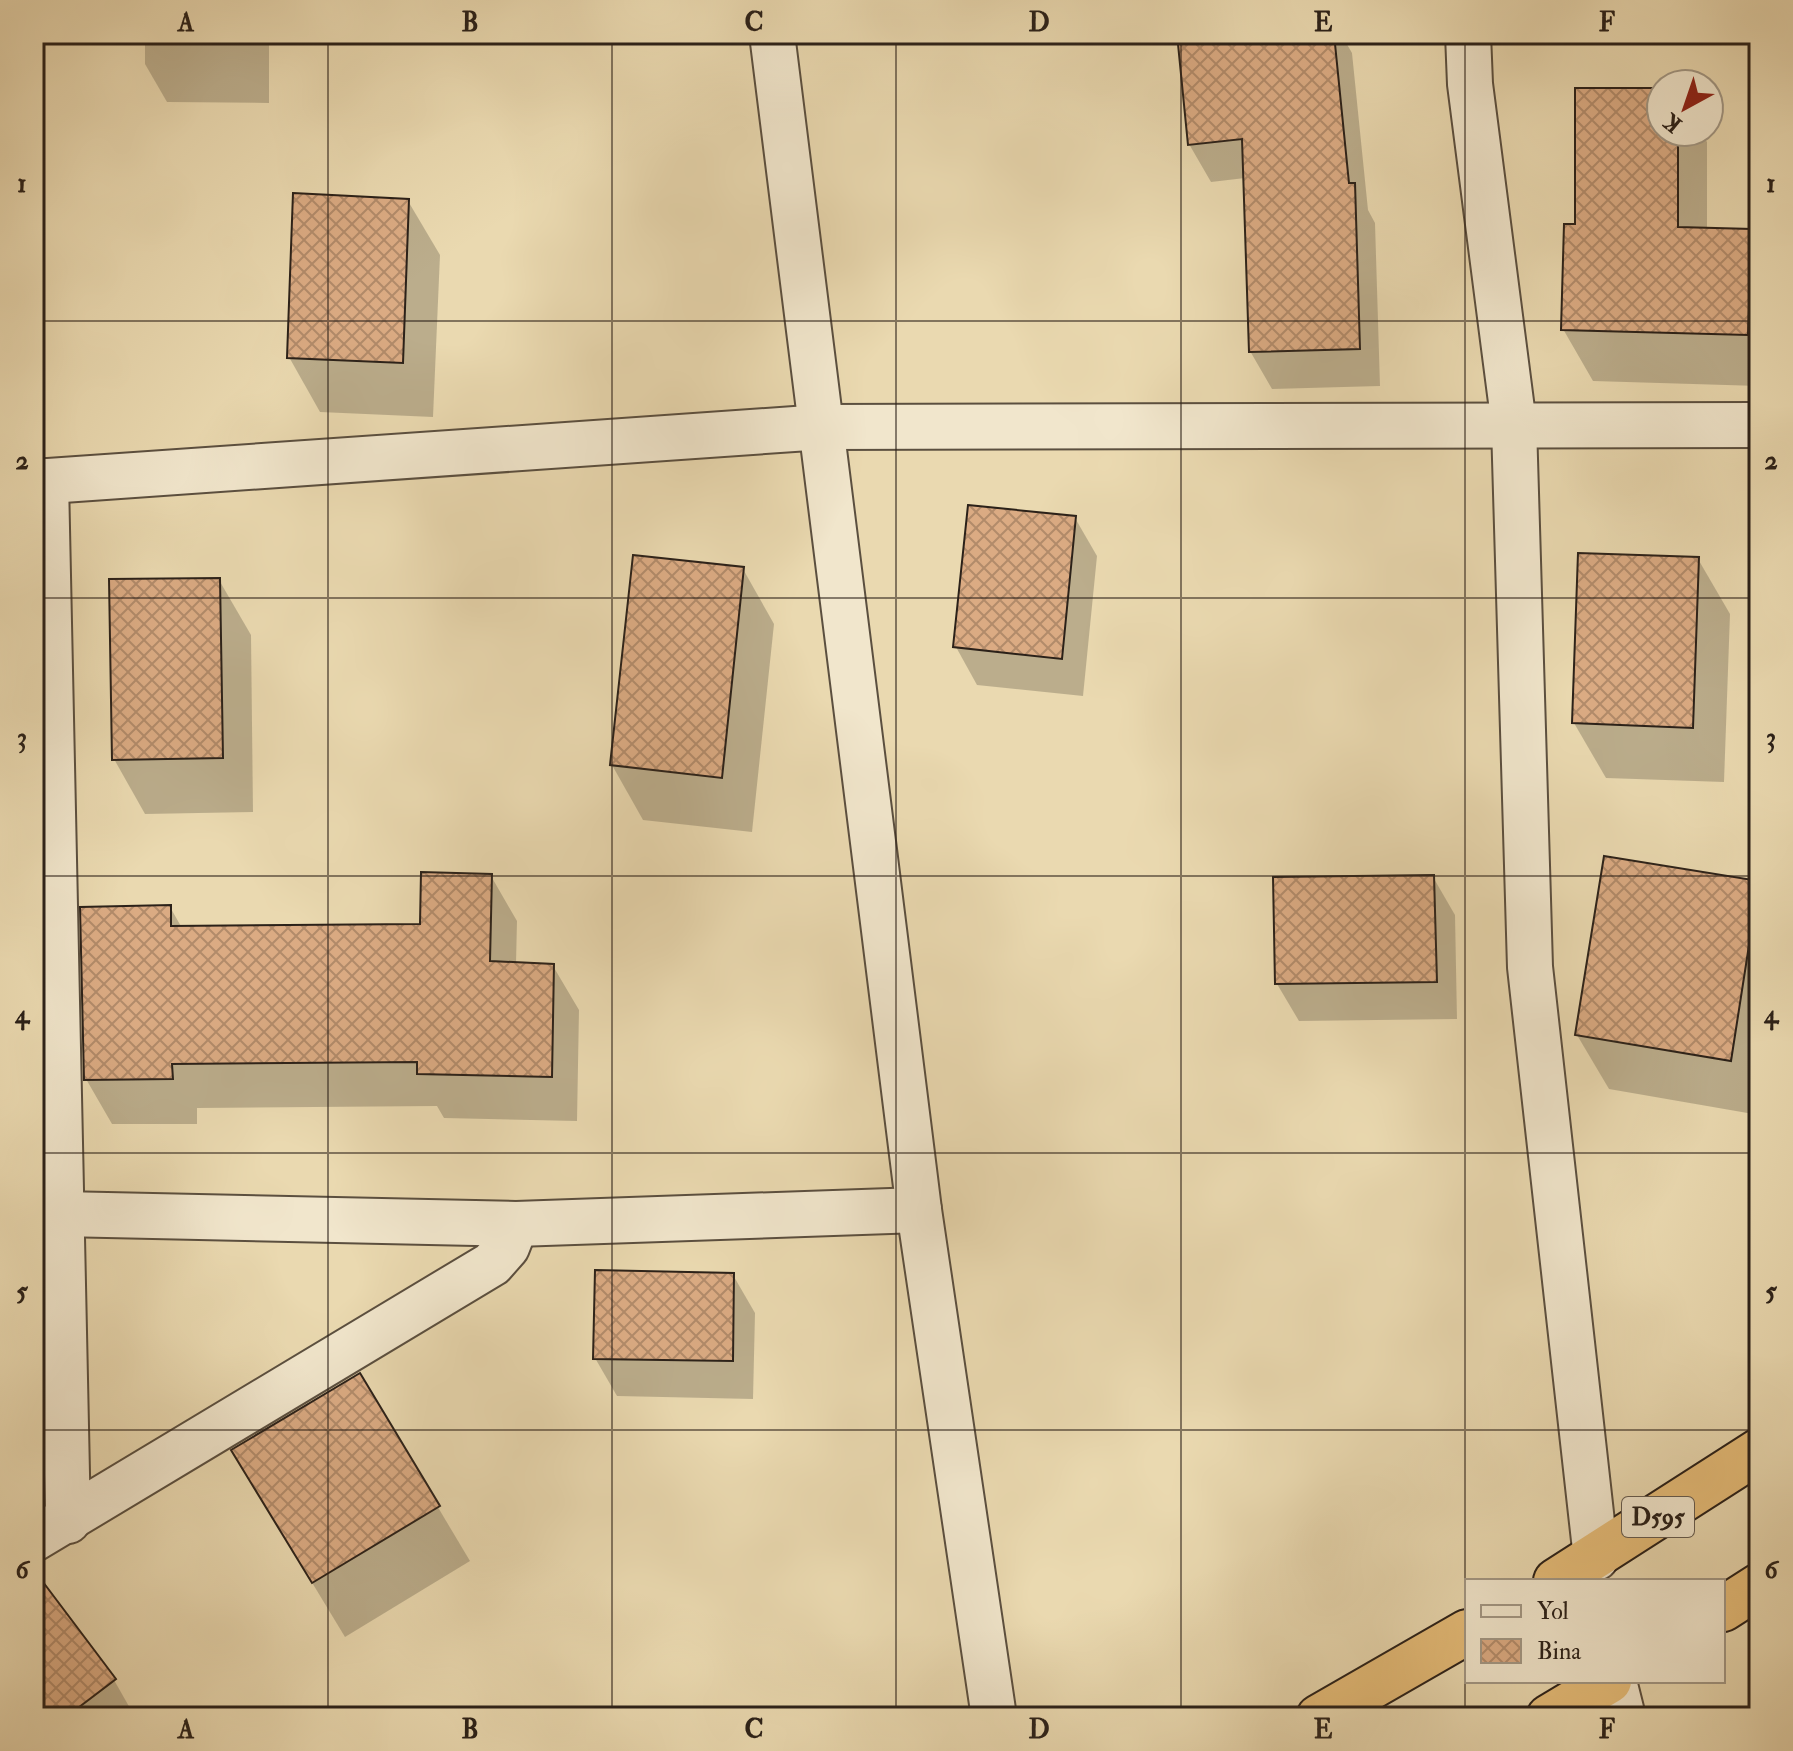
<svg xmlns="http://www.w3.org/2000/svg" width="1793" height="1751" viewBox="0 0 1793 1751" font-family="'IM FELL Double Pica',serif">
  <style>
    .shadow { fill: #0003 }
    .building { fill: url(#building-cross-hatch); stroke: #2b2119; stroke-width: 2 }
    .lines { fill: none; stroke-linecap: round; stroke-linejoin: round }
    .street-casing { stroke: #5b4f3f; stroke-width: 48 }
    .highway-casing { stroke: #2b2119; stroke-width: 48 }
    .street { stroke: #f1e6cc; stroke-width: 44 }
    .highway { stroke: #e5bc78; stroke-width: 44 }
    .grid { fill: none; stroke: #2b2119; stroke-width: 2; stroke-opacity: 0.55 }
    .labels { text-anchor: middle; stroke-width: 8; stroke-linejoin: round; paint-order: stroke }
    .shield { fill: #f1e6cc; stroke: #665c4f; stroke-width: 2 }
    .shield-label { font-size: 24px; font-weight: bold; fill: #2b2119 }
    .neatline { fill: none; stroke: #2b2119; stroke-width: 3 }
    .grid-label { font-size: 26px; text-anchor: middle; font-weight: bold; fill: #2b2119 }
  </style>
  <defs>
    <pattern id="building-cross-hatch" width="8" height="8" patternUnits="userSpaceOnUse" patternTransform="scale(2)"><rect width="8" height="8" fill="#dbab83"/><path d="M0 0l8 8M0 8l8-8" fill="none" stroke="#b28b6a"/></pattern>
  </defs>
  <rect width="100%" height="100%" fill="#ead9b0"/>
  <filter id="stains"><feTurbulence type="fractalNoise" baseFrequency=".0025" numOctaves="4"/><feColorMatrix values="0 0 0 0 .2 0 0 0 0 .09 0 0 0 0 .02 0 0 0 .5 -.17"/></filter>
  <radialGradient id="worn" r=".72"><stop offset=".6" stop-color="#630" stop-opacity="0"/><stop offset="1" stop-color="#630" stop-opacity=".3"/></radialGradient>
  <g class="shadow">
    <polygon points="145,34 269,34 269,103 167,102 145,64"/>
    <polygon points="1179,34 1341,34 1352,53 1368,210 1375,223 1380,386 1272,389 1250,351 1245,178 1211,182 1189,144"/>
    <polygon points="1661,90 1661,132 1701,132 1707,142 1707,230 1759,232 1759,386 1593,381 1563,329 1577,226"/>
    <polygon points="408,201 440,255 433,417 320,412 289,357"/>
    <polygon points="1075,518 1097,556 1083,696 977,685 956,647"/>
    <polygon points="1698,559 1730,614 1724,782 1606,778 1574,723"/>
    <polygon points="743,569 774,624 752,832 643,820 612,765"/>
    <polygon points="219,580 251,635 253,812 145,814 114,759"/>
    <polygon points="1605,858 1759,883 1759,1115 1609,1089 1577,1035"/>
    <polygon points="491,876 517,921 516,964 553,966 579,1010 577,1121 444,1118 437,1106 197,1108 197,1124 112,1124 86,1079 170,907 182,928 422,926"/>
    <polygon points="1433,877 1455,915 1457,1019 1299,1021 1277,984"/>
    <polygon points="733,1275 755,1313 753,1399 617,1396 595,1358"/>
    <polygon points="359,1375 470,1561 345,1637 265,1505"/>
    <polygon points="34,1573 114,1680 135,1717 34,1717"/>
  </g>
  <g class="building">
    <polygon points="1177,34 1334,34 1349,183 1355,183 1360,349 1249,352 1242,139 1188,145"/>
    <polygon points="1575,88 1661,88 1661,132 1678,132 1678,227 1752,229 1748,335 1561,330 1564,224 1575,224"/>
    <polygon points="293,193 409,199 403,363 287,358"/>
    <polygon points="968,505 1076,516 1062,659 953,647"/>
    <polygon points="1578,553 1699,557 1693,728 1572,723"/>
    <polygon points="633,555 744,567 722,778 610,765"/>
    <polygon points="220,578 223,758 112,760 109,579"/>
    <polygon points="1604,856 1759,881 1731,1061 1575,1035"/>
    <polygon points="421,872 492,874 490,961 554,964 552,1077 417,1074 417,1062 172,1064 173,1079 84,1080 80,907 171,905 171,926 420,924"/>
    <polygon points="1434,875 1437,982 1275,984 1273,877"/>
    <polygon points="595,1270 734,1273 733,1361 593,1359"/>
    <polygon points="360,1373 440,1506 312,1583 231,1450"/>
    <polygon points="34,1570 116,1679 66,1717 34,1717"/>
  </g>
  <g class="lines">
    <defs>
      <g id="street">
        <polyline points="772,34 919,1210 994,1717"/>
        <polyline points="1468,34 1470,84 1514,425 1530,967 1596,1558"/>
        <polyline points="46,481 68,1521"/>
        <polyline points="34,482 823,427 1759,425"/>
        <polyline points="61,1214 516,1224 919,1210"/>
        <polyline points="34,1539 492,1264 507,1247 516,1224"/>
        <polyline points="1614,1681 1623,1717"/>
      </g>
      <g id="highway">
        <polyline points="1556,1581 1759,1451"/>
        <polyline points="1723,1609 1759,1586"/>
        <polyline points="1319,1717 1467,1632"/>
        <polyline points="1549,1717 1609,1681"/>
      </g>
    </defs>
    <use href="#street" class="street-casing"/>
    <use href="#highway" class="highway-casing"/>
    <use href="#street" class="street"/>
    <use href="#highway" class="highway"/>
  </g>
  <path class="grid" d="M328,34V1717M612,34V1717M896,34V1717M1181,34V1717M1465,34V1717M34,321H1759M34,598H1759M34,876H1759M34,1153H1759M34,1430H1759"/>
  <g class="labels">
    <rect class="shield" x="1622" y="1497" width="72" height="40" rx="6"/>
    <g class="shield-label">
      <text x="1658" y="1525">D595</text>
    </g>
  </g>
  <rect width="1793" height="1751" fill="none" stroke="#ead9b0" stroke-width="88"/>
  <rect x="1465" y="1579" width="260" height="104" fill="#f1e6cc" stroke="#a29784" stroke-width="2"/>
  <rect x="1481" y="1605" width="40" height="12" fill="#f1e6cc" stroke="#a29784" stroke-width="2"/>
  <text x="1537" y="1619" font-size="24" fill="#2b2119">Yol</text>
  <rect x="1481" y="1639" width="40" height="24" fill="url(#building-cross-hatch)" stroke="#a29784" stroke-width="2"/>
  <text x="1537" y="1659" font-size="24" fill="#2b2119">Bina</text>
  <g transform="translate(1685 108) rotate(220)"><circle r="38" fill="#f1e6cc" stroke="#a29784" stroke-width="2"/>
  <path d="M0-6L14 30L0 20L-14 30Z" fill="#8f2418"/>
  <text y="-12" font-size="22" font-weight="bold" text-anchor="middle" fill="#2b2119">K</text>
  </g>
  <rect x="44" y="44" width="1705" height="1663" class="neatline"/>
  <g class="grid-label">
    <text x="186" y="31">A</text>
    <text x="470" y="31">B</text>
    <text x="754" y="31">C</text>
    <text x="1039" y="31">D</text>
    <text x="1323" y="31">E</text>
    <text x="1607" y="31">F</text>
    <text x="22" y="192">1</text>
    <text x="1771" y="192">1</text>
    <text x="22" y="469">2</text>
    <text x="1771" y="469">2</text>
    <text x="22" y="746">3</text>
    <text x="1771" y="746">3</text>
    <text x="22" y="1023">4</text>
    <text x="1771" y="1023">4</text>
    <text x="22" y="1300">5</text>
    <text x="1771" y="1300">5</text>
    <text x="22" y="1578">6</text>
    <text x="1771" y="1578">6</text>
    <text x="186" y="1738">A</text>
    <text x="470" y="1738">B</text>
    <text x="754" y="1738">C</text>
    <text x="1039" y="1738">D</text>
    <text x="1323" y="1738">E</text>
    <text x="1607" y="1738">F</text>
  </g>
  <rect width="100%" height="100%" filter="url(#stains)"/>
  <rect width="100%" height="100%" fill="url(#worn)"/>
</svg>
